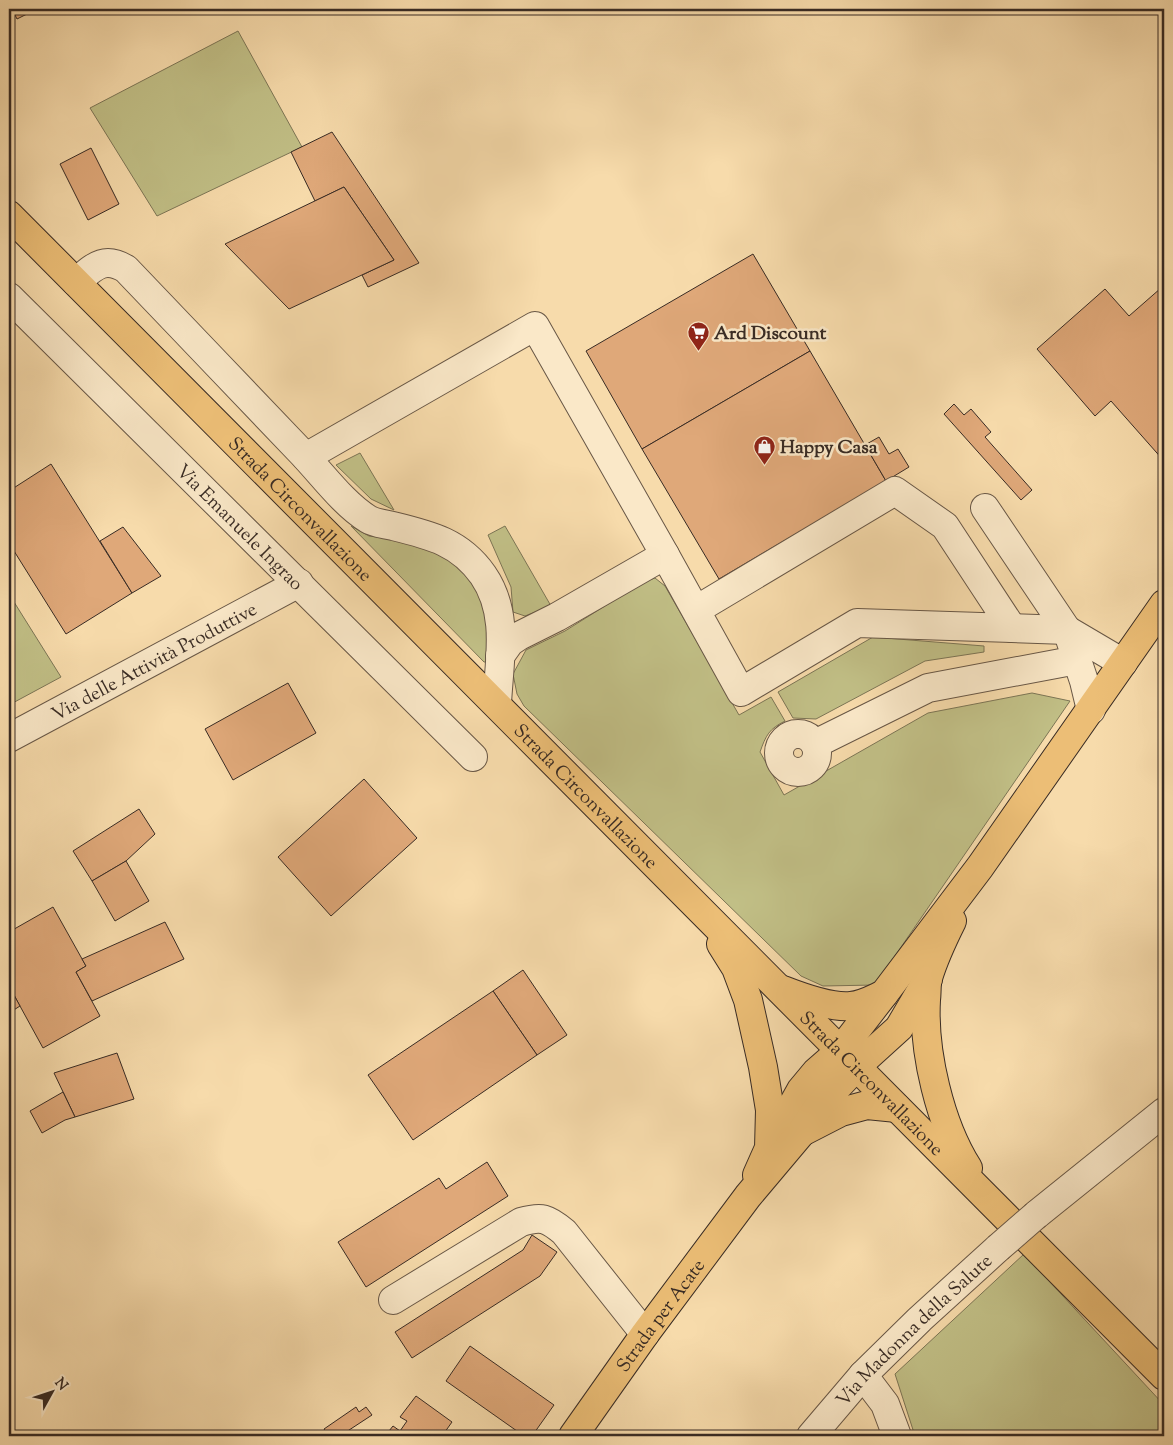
<svg xmlns="http://www.w3.org/2000/svg" width="1173" height="1445" viewBox="0 0 1173 1445" font-family="'Sorts Mill Goudy',serif">
  <style>
    .green { fill: #c1bf86; stroke: #7c7555 }
    .building { fill: #dfa879; stroke: #382b24 }
    .lines { fill: none; stroke-linecap: round; stroke-linejoin: round }
    .minor-casing { stroke: #685746; stroke-width: 30 }
    .major-casing { stroke: #382b24; stroke-width: 30 }
    .minor { stroke: #fae8c8; stroke-width: 28 }
    .major { stroke: #ecbe76; stroke-width: 28 }
    .minor-bridge-casing { stroke: #685746; stroke-width: 30; stroke-linecap: butt }
    .minor-bridge { stroke: #fae8c8; stroke-width: 28 }
    .labels { text-anchor: middle; stroke-width: 5; stroke-linejoin: round; paint-order: stroke }
    .poi-label { font-size: 19px; font-weight: bold; fill: #382b24; stroke: #fae8c8; text-anchor: start }
    .street-label { font-size: 19px; fill: #382b24; stroke: #fae8c8 }
  </style>
  <rect width="100%" height="100%" fill="#f7dbab"/>
  <filter id="stains"><feTurbulence type="fractalNoise" baseFrequency=".004" numOctaves="4"/><feColorMatrix values="0 0 0 0 .2 0 0 0 0 .09 0 0 0 0 .02 0 0 0 .5 -.17"/></filter>
  <radialGradient id="worn" r=".72"><stop offset=".6" stop-color="#630" stop-opacity="0"/><stop offset="1" stop-color="#630" stop-opacity=".3"/></radialGradient>
  <g class="green">
    <polygon points="238,31 302,147 157,216 90,108"/>
    <polygon points="360,453 394,510 371,499 336,465"/>
    <polygon points="351,526 369,536 411,542 441,551 474,582 485,608 491,662 484,662"/>
    <polygon points="505,526 551,606 525,616 513,612 511,587 488,535"/>
    <path d="M655,578L665,586L739,715L771,697L785,721C769,729 766,735 760,752L784,795L928,713L1032,693L1070,701L875,985L823,986L801,976L524,706L517,694L513,674L526,650L565,631L643,582Z"/>
    <polygon points="9,594 61,677 9,705"/>
    <polygon points="873,637 984,646 984,652 925,661 816,719 793,718 778,692"/>
    <polygon points="1024,1254 1164,1405 1164,1436 915,1436 895,1374"/>
  </g>
  <g class="building">
    <polygon points="12,9 37,9 17,19"/>
    <polygon points="332,132 419,263 368,287 362,275 394,260 344,187 315,201 291,152"/>
    <polygon points="91,148 119,204 88,220 60,164"/>
    <polygon points="344,187 394,260 289,309 225,244"/>
    <polygon points="753,254 810,351 642,449 586,351"/>
    <polygon points="1161,288 1164,292 1164,461 1111,401 1095,416 1037,349 1105,289 1129,316"/>
    <polygon points="810,351 886,481 719,579 642,449"/>
    <polygon points="954,404 964,415 971,409 991,432 985,437 1032,490 1021,500 944,414"/>
    <polygon points="879,437 889,454 898,449 909,467 886,481 865,445"/>
    <polygon points="51,464 132,593 66,634 9,543 9,491"/>
    <polygon points="123,527 161,576 132,593 100,541"/>
    <polygon points="288,683 316,733 233,780 205,729"/>
    <polygon points="364,779 417,838 331,916 278,857"/>
    <polygon points="139,809 155,834 126,861 92,881 73,851"/>
    <polygon points="126,861 149,901 115,921 92,881"/>
    <polygon points="53,907 86,966 76,972 100,1016 43,1048 9,986 9,932"/>
    <polygon points="165,922 184,959 92,1001 76,972 86,966 82,959"/>
    <polygon points="523,970 567,1035 537,1055 493,991"/>
    <polygon points="9,986 20,1006 9,1013"/>
    <polygon points="493,991 537,1055 413,1140 368,1075"/>
    <polygon points="117,1053 134,1099 75,1117 54,1073"/>
    <polygon points="63,1092 75,1117 65,1120 42,1133 30,1111"/>
    <polygon points="487,1162 508,1196 366,1287 338,1242 439,1178 446,1189"/>
    <polygon points="532,1235 557,1252 540,1276 412,1358 395,1332 523,1250"/>
    <polygon points="470,1346 554,1405 532,1436 524,1436 446,1381"/>
    <polygon points="416,1396 452,1422 442,1436 427,1436 423,1433 420,1436 385,1436 393,1426 400,1431 407,1421 400,1417"/>
    <polygon points="356,1407 359,1412 366,1407 372,1415 340,1436 328,1436 324,1429"/>
  </g>
  <g class="lines">
    <defs>
      <g id="minor">
        <path d="M76,282C93,268 103,255 126,269C183,329 241,389 298,449C319,470 343,504 368,519C374,523 385,524 393,526C430,535 460,542 483,575C510,614 499,660 497,704"/>
        <path id="s1" d="M9,297L473,757"/>
        <polyline points="306,457 535,326 665,555 557,617 519,636 510,642 500,656"/>
        <polyline points="985,508 1067,630 1084,681 1091,710"/>
        <polyline points="665,555 741,692 857,623 1012,628 945,526 895,491 696,610"/>
        <polyline points="1012,628 1067,630 1123,663"/>
        <circle cx="798" cy="753" r="19"/>
        <path id="s2" d="M9,738L299,583"/>
        <polyline points="815,744 928,688 1077,660"/>
        <polyline points="1036,1215 1164,1112"/>
        <path d="M393,1300L521,1222C542,1216 547,1218 564,1232L645,1334"/>
        <polyline points="863,1375 885,1404 897,1436"/>
        <path id="s3" d="M811,1436L863,1375L920,1319L998,1248"/>
      </g>
      <g id="major">
        <path id="s4" d="M9,215L1164,1376"/>
        <path d="M952,921C943,939 934,958 928,978C926,985 927,993 926,1000C923,1052 940,1124 968,1168"/>
        <polyline points="721,944 736,968 748,1000 763,1067 770,1110 769,1148 757,1175"/>
        <path d="M783,990C801,997 832,1008 851,1006C863,1005 873,999 884,994L980,867L1164,604"/>
        <polyline points="804,1131 841,1112 867,1105 897,1108"/>
        <polyline points="771,1144 801,1090 816,1072 840,1051 884,994"/>
        <path id="s5" d="M573,1436L645,1334L748,1196L801,1133L819,1106L856,1067L899,1028L928,979"/>
      </g>
    </defs>
    <use href="#minor" class="minor-casing"/>
    <use href="#major" class="major-casing"/>
    <use href="#minor" class="minor"/>
    <use href="#major" class="major"/>
    <defs>
      <polyline id="minor-bridge" points="998,1248 1036,1215"/>
    </defs>
    <use href="#minor-bridge" class="minor-bridge-casing"/>
    <use href="#minor-bridge" class="minor-bridge"/>
  </g>
  <defs>
    <symbol id="supermarket-pin" viewBox="-11 -11 22 30"><path d="M0 17L-7.5 6A9.5 9.5 0 1 1 7.5 6Z" fill="#8f2418" stroke="#fae8c8"/><path d="M-6-5.5h2.5l.6 2H6L4.5 2H-2.5L-4.4-4H-6ZM-1.5 3.2a1.3 1.3 0 1 0 .1 0ZM3 3.2a1.3 1.3 0 1 0 .1 0Z" fill="#fff"/></symbol>
    <symbol id="shop-pin" viewBox="-11 -11 22 30"><path d="M0 17L-7.5 6A9.5 9.5 0 1 1 7.5 6Z" fill="#8f2418" stroke="#fae8c8"/><path d="M-5-2.5h2.3a2.7 3.5 0 0 1 5.4 0H5L5.5 6h-11ZM-1.5-2.5h3a1.5 2.3 0 0 0-3 0Z" fill="#fff"/></symbol>
  </defs>
  <g fill-rule="evenodd">
    <use href="#supermarket-pin" x="686" y="320" width="25" height="34"/>
    <use href="#shop-pin" x="752" y="434" width="25" height="34"/>
  </g>
  <g class="labels">
    <g class="poi-label">
      <text x="714" y="339">Ard Discount</text>
      <text x="780" y="453">Happy Casa</text>
    </g>
    <g class="street-label">
      <text dy="7" stroke="none"><textPath href="#s4" startOffset="414">Strada Circonvallazione</textPath></text>
      <text dy="7" stroke="none"><textPath href="#s1" startOffset="326">Via Emanuele Ingrao</textPath></text>
      <text dy="7" stroke="none"><textPath href="#s2" startOffset="164">Via delle Attività Produttive</textPath></text>
      <text dy="7" stroke="none"><textPath href="#s4" startOffset="819">Strada Circonvallazione</textPath></text>
      <text dy="7" stroke="none"><textPath href="#s4" startOffset="1224">Strada Circonvallazione</textPath></text>
      <text dy="7" stroke="none"><textPath href="#s5" startOffset="149">Strada per Acate</textPath></text>
      <text dy="7" stroke="none"><textPath href="#s3" startOffset="148">Via Madonna della Salute</textPath></text>
    </g>
  </g>
  <rect width="1173" height="1445" fill="none" stroke="#f7dbab" stroke-width="30"/>
  <rect x="10" y="10" width="1153" height="1425" fill="none" stroke="#382b24" stroke-width="2.5"/>
  <rect x="15" y="15" width="1143" height="1415" fill="none" stroke="#382b24"/>
  <g transform="translate(52 1392) rotate(50)" stroke="#fae8c8" stroke-width="4" paint-order="stroke">
  <path d="M0-4L9 19L0 12L-9 19Z" fill="#382b24"/>
  <text y="-8" font-size="14" font-weight="bold" text-anchor="middle" fill="#382b24">N</text>
  </g>
  <rect width="100%" height="100%" filter="url(#stains)"/>
  <rect width="100%" height="100%" fill="url(#worn)"/>
</svg>
